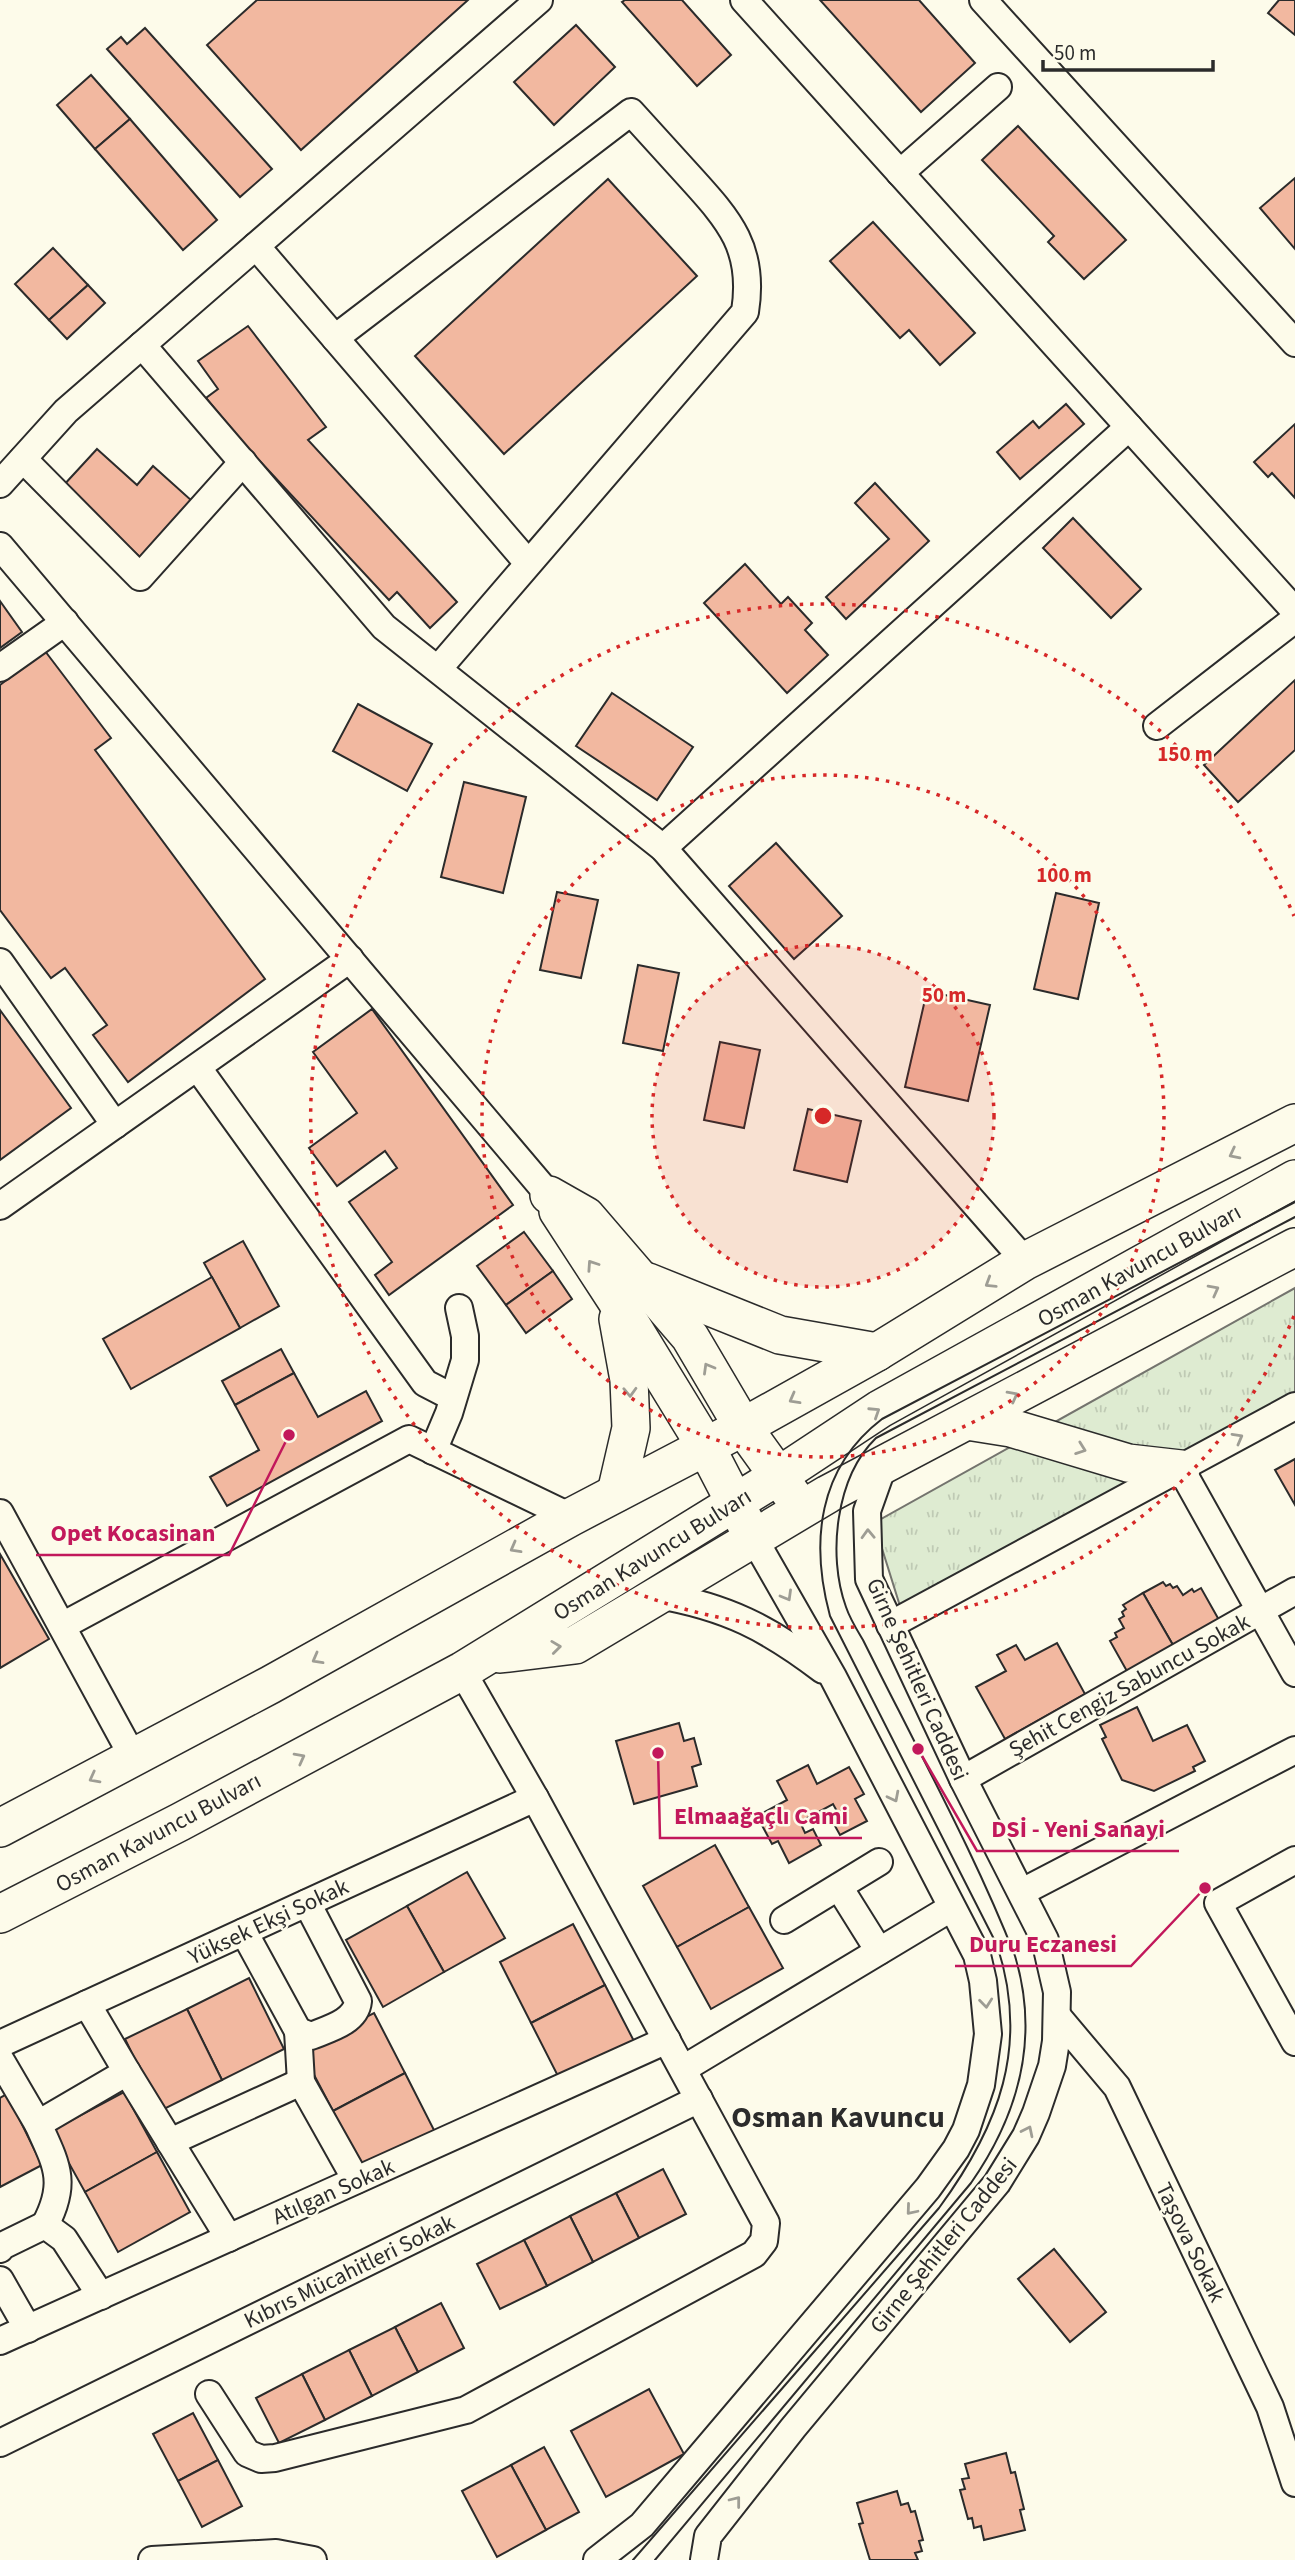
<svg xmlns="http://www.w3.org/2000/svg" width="1295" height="2560" viewBox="0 0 1295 2560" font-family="'Source Sans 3',sans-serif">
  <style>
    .park { fill: url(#park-tufts); stroke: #74746e; stroke-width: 2 }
    .building { fill: #f2b8a0; stroke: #2b2b2b; stroke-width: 2 }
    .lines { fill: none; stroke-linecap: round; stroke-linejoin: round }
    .minor-casing { stroke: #2b2b2b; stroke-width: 30 }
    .highway-casing { stroke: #2b2b2b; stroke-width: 40 }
    .minor { stroke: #fdfbea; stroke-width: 26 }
    .highway { stroke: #fdfbea; stroke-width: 37 }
    .tram { stroke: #2b2b2b; stroke-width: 2 }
    .oneway { stroke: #9e9d94 }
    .ring { fill: none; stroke: #d62828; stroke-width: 3.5; stroke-dasharray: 3.5 7 }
    .labels { text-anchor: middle; stroke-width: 5; stroke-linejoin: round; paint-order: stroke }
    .street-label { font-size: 23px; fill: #2b2b2b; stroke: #fdfbea }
    .district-label { font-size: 30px; font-weight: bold; fill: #2b2b2b; stroke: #fdfbea }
    .centre { fill: #d62828; stroke: #fdfbea; stroke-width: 3.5 }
    .ring-label { font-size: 21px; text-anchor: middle; font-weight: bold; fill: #d62828; stroke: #fdfbea; stroke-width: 5; stroke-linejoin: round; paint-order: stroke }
    .leader { fill: none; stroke: #c2185b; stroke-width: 2.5 }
    .callout-dot { fill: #c2185b; stroke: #fdfbea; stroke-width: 2.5 }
    .callout-label { font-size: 24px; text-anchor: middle; font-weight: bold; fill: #c2185b; stroke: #fdfbea; stroke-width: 5; stroke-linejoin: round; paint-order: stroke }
  </style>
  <defs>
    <pattern id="park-tufts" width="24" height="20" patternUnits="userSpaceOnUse" patternTransform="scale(1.75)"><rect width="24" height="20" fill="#deebd1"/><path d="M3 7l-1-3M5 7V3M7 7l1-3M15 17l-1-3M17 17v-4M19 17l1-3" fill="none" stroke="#bfcab4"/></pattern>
  </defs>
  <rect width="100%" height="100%" fill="#fdfbea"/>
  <polygon class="park" points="1295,1288 1295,1393 900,1606 874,1523"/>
  <g class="building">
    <polygon points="257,0 468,0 301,150 207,45"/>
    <polygon points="625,0 682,0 731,55 697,86 622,2"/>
    <polygon points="820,0 919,0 975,63 921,112"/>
    <polygon points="1279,0 1295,0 1295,35 1268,13"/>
    <polygon points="576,25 615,67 554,125 514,82"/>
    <polygon points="145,28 272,169 240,197 107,49 121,37 127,44"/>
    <polygon points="91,75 130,119 95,149 57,105"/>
    <polygon points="130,119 217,220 183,250 95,149"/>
    <polygon points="1018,126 1126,240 1084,279 1048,242 1054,236 982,160"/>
    <polygon points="1295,178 1295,249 1260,208"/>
    <polygon points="608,179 697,276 504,454 415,356"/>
    <polygon points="873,222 975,333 940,365 909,330 900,338 830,261"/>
    <polygon points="53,248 88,285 49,320 15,284"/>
    <polygon points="88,285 105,303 67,339 49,320"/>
    <polygon points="248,326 326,427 308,440 457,602 430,628 397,592 389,600 244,444 206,398 218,389 198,361"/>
    <polygon points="1066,404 1084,424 1020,479 997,452 1033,421 1039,428"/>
    <polygon points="1295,424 1295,498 1272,473 1268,477 1254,462"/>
    <polygon points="97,449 137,485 153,466 192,501 141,558 62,487"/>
    <polygon points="875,483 929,541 846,619 826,597 889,539 855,503"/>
    <polygon points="1073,518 1141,589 1111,618 1043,548"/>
    <polygon points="745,564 781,604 788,597 812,623 805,630 828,655 787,693 704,603"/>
    <polygon points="0,601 22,632 0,648"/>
    <polygon points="45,651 111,738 95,750 265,979 128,1082 93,1035 107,1025 65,968 51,978 0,910 0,685"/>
    <polygon points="1295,680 1295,750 1238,802 1204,765"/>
    <polygon points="612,693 693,747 657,800 576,746"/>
    <polygon points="358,704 432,744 407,791 333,751"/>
    <polygon points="464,782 526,797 503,893 441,877"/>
    <polygon points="776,843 842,916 794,959 729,886"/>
    <polygon points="557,892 598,900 581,978 540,970"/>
    <polygon points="1056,893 1099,903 1078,999 1034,989"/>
    <polygon points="638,965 679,973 663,1051 623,1043"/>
    <polygon points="927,991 990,1005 968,1101 905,1087"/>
    <polygon points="372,1009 513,1205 389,1295 375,1275 392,1262 349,1202 397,1168 385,1151 337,1186 309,1148 357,1113 313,1052"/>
    <polygon points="0,1010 71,1108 0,1160"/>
    <polygon points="720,1042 760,1050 744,1128 704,1120"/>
    <polygon points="808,1109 861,1121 847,1182 794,1170"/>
    <polygon points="524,1232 553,1271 506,1305 477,1266"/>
    <polygon points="243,1241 279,1306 240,1328 204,1263"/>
    <polygon points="553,1271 572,1299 526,1333 506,1305"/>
    <polygon points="212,1277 240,1328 131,1389 103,1339"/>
    <polygon points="281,1349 294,1373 235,1405 222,1381"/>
    <polygon points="294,1373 318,1417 366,1391 382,1421 227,1506 210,1477 259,1450 235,1405"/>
    <polygon points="1295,1459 1295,1505 1275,1470"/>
    <polygon points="0,1554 49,1639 0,1668"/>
    <polygon points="1163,1582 1166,1586 1170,1584 1173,1588 1177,1586 1183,1595 1192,1589 1194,1592 1201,1588 1219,1620 1177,1652 1143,1593"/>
    <polygon points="1143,1593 1177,1652 1128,1673 1110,1641 1117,1637 1115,1633 1124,1628 1119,1619 1124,1616 1122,1612 1126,1609 1123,1605"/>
    <polygon points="1057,1643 1085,1694 1005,1739 976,1687 1006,1671 997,1655 1016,1645 1025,1660"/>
    <polygon points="1137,1707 1153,1741 1187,1725 1205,1761 1193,1767 1195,1771 1154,1791 1122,1780 1102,1739 1106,1737 1100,1725"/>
    <polygon points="679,1723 684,1741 694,1738 701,1764 692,1767 697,1786 634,1804 616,1741"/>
    <polygon points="808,1765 817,1784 849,1767 864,1794 855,1799 867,1821 840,1835 830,1817 838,1813 833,1804 800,1822 805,1833 813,1829 821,1845 789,1863 778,1841 772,1844 757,1816 787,1800 777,1781"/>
    <polygon points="715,1845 749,1907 677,1947 643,1886"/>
    <polygon points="467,1872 505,1938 444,1972 407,1906"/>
    <polygon points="407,1906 444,1972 383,2007 346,1940"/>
    <polygon points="749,1907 783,1968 711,2009 677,1947"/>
    <polygon points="573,1924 605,1985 531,2023 500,1962"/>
    <polygon points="249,1978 284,2049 222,2080 187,2009"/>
    <polygon points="605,1985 636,2045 562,2084 531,2023"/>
    <polygon points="187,2009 222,2080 160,2111 125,2039"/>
    <polygon points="374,2013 405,2073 333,2111 301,2050"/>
    <polygon points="405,2073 436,2134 364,2172 333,2111"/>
    <polygon points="124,2092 157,2152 85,2192 51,2131"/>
    <polygon points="7,2094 42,2165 0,2187 0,2098"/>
    <polygon points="157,2152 190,2212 118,2252 85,2192"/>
    <polygon points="663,2169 686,2214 639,2238 616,2193"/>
    <polygon points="616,2193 639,2238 593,2262 570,2216"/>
    <polygon points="570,2216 593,2262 547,2286 524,2240"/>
    <polygon points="524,2240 547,2286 500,2309 477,2264"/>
    <polygon points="1054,2249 1106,2312 1070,2342 1018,2279"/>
    <polygon points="441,2303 464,2348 418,2372 395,2327"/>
    <polygon points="395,2327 418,2372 372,2396 349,2350"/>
    <polygon points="349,2350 372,2396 325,2420 302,2374"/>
    <polygon points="302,2374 325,2420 279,2443 256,2398"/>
    <polygon points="649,2389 684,2454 606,2497 571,2431"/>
    <polygon points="193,2413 218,2460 178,2481 153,2434"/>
    <polygon points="544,2447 579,2512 546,2530 511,2465"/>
    <polygon points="1006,2453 1011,2473 1015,2472 1024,2509 1020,2510 1025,2530 984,2540 981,2526 974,2528 972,2518 968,2519 960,2490 965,2489 962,2479 969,2478 965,2464"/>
    <polygon points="218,2460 242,2506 202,2527 178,2481"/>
    <polygon points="511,2465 546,2530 497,2557 462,2491"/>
    <polygon points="897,2491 901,2505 908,2503 911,2512 915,2511 923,2540 919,2541 922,2551 915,2553 918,2560 870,2560 859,2524 863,2523 857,2503"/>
  </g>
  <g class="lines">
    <defs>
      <g id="minor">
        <polyline points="744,0 1295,611"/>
        <polyline points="983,0 1295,343"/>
        <polyline points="900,173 998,87"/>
        <polyline points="256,246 528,563"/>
        <path d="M335,338L631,112C651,134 670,155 690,177C730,221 755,249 745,312L438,669"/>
        <polyline points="142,345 384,627 663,848 1025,1261"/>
        <polyline points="23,459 140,577 243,462"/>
        <polyline points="0,484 66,411 539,0"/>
        <polyline points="0,546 549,1195"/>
        <polyline points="0,668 65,622"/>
        <polyline points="1157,726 1295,619"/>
        <polyline points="663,848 1129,427"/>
        <polyline points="0,962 115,1125"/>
        <polyline points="203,1075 425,1383 452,1397"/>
        <polyline points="0,1206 350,959"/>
        <polyline points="433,1451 449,1413 465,1360 465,1336 459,1308"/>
        <polyline points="1181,1469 1295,1673"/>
        <polyline points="0,1513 133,1757"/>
        <path d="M658,1595C727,1607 768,1628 823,1670"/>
        <polyline points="890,1625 1295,1406"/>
        <polyline points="62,1626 409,1439 571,1517"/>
        <polyline points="963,1779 1295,1591"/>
        <polyline points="1295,1860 1218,1903 1295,2042"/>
        <polyline points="839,1887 879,1951"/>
        <polyline points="1022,1892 1295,1750"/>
        <polyline points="784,1920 879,1862"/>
        <path d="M244,1932L298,2031L311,2036C328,2029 356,2022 358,2001L307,1903"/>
        <polyline points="1058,2017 1117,2087 1270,2407 1295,2483"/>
        <polyline points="298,2031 301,2082 356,2180"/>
        <polyline points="0,2044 535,1798"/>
        <polyline points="0,2059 38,2124 127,2072 87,2004"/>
        <polyline points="683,2069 951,1908"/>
        <polyline points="127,2072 229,2238"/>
        <path d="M38,2124C56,2164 68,2182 45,2225"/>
        <polyline points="170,2142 301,2082"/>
        <polyline points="0,2249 2,2246 45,2225 64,2239 101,2296"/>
        <polyline points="0,2280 28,2329"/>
        <polyline points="0,2341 667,2040"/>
        <polyline points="209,2394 247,2453 261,2459 275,2458 466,2410 754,2254 764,2241 766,2223 535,1798 462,1671"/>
        <polyline points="0,2443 699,2099"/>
        <polyline points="152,2560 276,2553 313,2560"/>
        <polyline points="597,2560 642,2525 928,2188 956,2149 966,2130 981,2085 988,2034 983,1981 977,1955 833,1677 753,1537"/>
        <polyline points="704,2560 708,2536 793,2428 997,2183 1026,2136 1036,2113 1052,2066 1056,2041 1057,1992 1045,1940 963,1779 869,1579 867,1511 884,1463"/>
      </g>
      <g id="highway">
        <polyline points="549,1195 586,1216 690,1337 743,1427 792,1495"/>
        <polyline points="558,1211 616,1300 706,1447 746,1524"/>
        <polyline points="648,1282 780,1335 877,1352"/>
        <polyline points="967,1421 1011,1428 1128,1463 1181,1469"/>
        <polyline points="616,1493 631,1428 629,1380 618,1319"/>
        <polyline points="500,1654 575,1645 828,1494 1295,1247"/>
        <polyline points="0,1828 270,1685 571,1517 743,1427 877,1352 1025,1261 1295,1123"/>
        <polyline points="0,1914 180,1822 462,1671 780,1475 880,1409 1295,1179"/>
      </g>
    </defs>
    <use href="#minor" class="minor-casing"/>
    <use href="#highway" class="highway-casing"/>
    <use href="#minor" class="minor"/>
    <use href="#highway" class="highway"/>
    <g class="tram">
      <path d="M633,2560L939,2208C999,2126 1030,2046 997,1945L830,1616C810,1542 818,1468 882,1419L1295,1202"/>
      <path d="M655,2560L971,2183C1019,2114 1040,2039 1015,1956C982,1872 940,1792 899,1711C887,1688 875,1664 863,1640C857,1630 850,1619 846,1607C827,1555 836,1477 876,1438L1295,1217"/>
    </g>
  </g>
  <defs><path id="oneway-chevron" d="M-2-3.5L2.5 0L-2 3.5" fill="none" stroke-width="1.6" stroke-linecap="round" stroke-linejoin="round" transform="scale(1.75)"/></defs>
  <g class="oneway">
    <use href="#oneway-chevron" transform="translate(1234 1154) rotate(153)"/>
    <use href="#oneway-chevron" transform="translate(592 1265) rotate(-124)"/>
    <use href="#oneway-chevron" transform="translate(990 1283) rotate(148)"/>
    <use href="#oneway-chevron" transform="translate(1214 1290) rotate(-28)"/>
    <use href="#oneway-chevron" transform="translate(708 1368) rotate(-120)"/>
    <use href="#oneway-chevron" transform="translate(630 1392) rotate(88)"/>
    <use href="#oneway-chevron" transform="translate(1013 1396) rotate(-28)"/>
    <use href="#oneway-chevron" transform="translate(794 1399) rotate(151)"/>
    <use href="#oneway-chevron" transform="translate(875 1412) rotate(-33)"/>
    <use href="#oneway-chevron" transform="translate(1238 1438) rotate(-29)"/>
    <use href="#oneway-chevron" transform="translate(1081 1449) rotate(20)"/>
    <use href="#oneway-chevron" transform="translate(868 1534) rotate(-92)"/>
    <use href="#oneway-chevron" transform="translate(515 1548) rotate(151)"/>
    <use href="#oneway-chevron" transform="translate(787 1596) rotate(60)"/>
    <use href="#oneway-chevron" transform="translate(556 1647) rotate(-7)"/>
    <use href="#oneway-chevron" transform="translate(317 1659) rotate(151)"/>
    <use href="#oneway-chevron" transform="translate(300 1758) rotate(-28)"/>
    <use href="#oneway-chevron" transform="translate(94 1778) rotate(152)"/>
    <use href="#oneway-chevron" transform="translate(894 1797) rotate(63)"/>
    <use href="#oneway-chevron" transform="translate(986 2003) rotate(84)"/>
    <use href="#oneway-chevron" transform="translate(1028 2131) rotate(-64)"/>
    <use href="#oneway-chevron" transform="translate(911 2210) rotate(130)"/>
    <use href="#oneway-chevron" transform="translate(736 2501) rotate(-52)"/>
  </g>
  <circle cx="823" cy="1116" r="171" fill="#d62828" fill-opacity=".12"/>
  <g class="ring">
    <circle cx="823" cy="1116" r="171"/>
    <circle cx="823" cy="1116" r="341"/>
    <path d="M1294 1316A512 512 0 1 1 1294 916"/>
  </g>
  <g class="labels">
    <g class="street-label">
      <text transform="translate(1139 1265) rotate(-29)" y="8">Osman Kavuncu Bulvarı</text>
      <text transform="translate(652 1554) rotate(-32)" y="8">Osman Kavuncu Bulvarı</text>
      <text transform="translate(918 1679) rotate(66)" y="8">Girne Şehitleri Caddesi</text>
      <text transform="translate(1129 1685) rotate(-29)" y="8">Şehit Cengiz Sabuncu Sokak</text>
      <text transform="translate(158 1832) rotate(-28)" y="8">Osman Kavuncu Bulvarı</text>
      <text transform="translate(268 1921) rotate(-25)" y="8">Yüksek Ekşi Sokak</text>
      <text transform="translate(333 2191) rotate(-24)" y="8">Atılgan Sokak</text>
      <text transform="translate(1191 2242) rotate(64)" y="8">Taşova Sokak</text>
      <text transform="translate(943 2245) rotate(-51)" y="8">Girne Şehitleri Caddesi</text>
      <text transform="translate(349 2271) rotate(-26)" y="8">Kıbrıs Mücahitleri Sokak</text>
    </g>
    <g class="district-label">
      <text x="838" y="2127">Osman Kavuncu</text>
    </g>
  </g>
  <circle cx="823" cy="1116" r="10" class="centre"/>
  <g class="ring-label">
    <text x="1185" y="761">150 m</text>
    <text x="1064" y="882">100 m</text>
    <text x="944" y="1002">50 m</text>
  </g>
  <path class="leader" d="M289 1435L229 1555H36M658 1753L660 1838H862M918 1749L977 1851H1179M1205 1888L1131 1966H955"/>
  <g class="callout-dot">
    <circle cx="289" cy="1435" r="7"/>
    <circle cx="658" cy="1753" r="7"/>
    <circle cx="918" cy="1749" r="7"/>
    <circle cx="1205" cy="1888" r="7"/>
  </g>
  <g class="callout-label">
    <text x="133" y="1541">Opet Kocasinan</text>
    <text x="761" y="1824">Elmaağaçlı Cami</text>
    <text x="1078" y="1837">DSİ - Yeni Sanayi</text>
    <text x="1043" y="1952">Duru Eczanesi</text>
  </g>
  <path d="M1043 60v10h170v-10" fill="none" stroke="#2b2b2b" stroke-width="3.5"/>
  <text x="1054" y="60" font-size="21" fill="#2b2b2b" stroke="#fdfbea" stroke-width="5" paint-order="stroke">50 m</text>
</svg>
